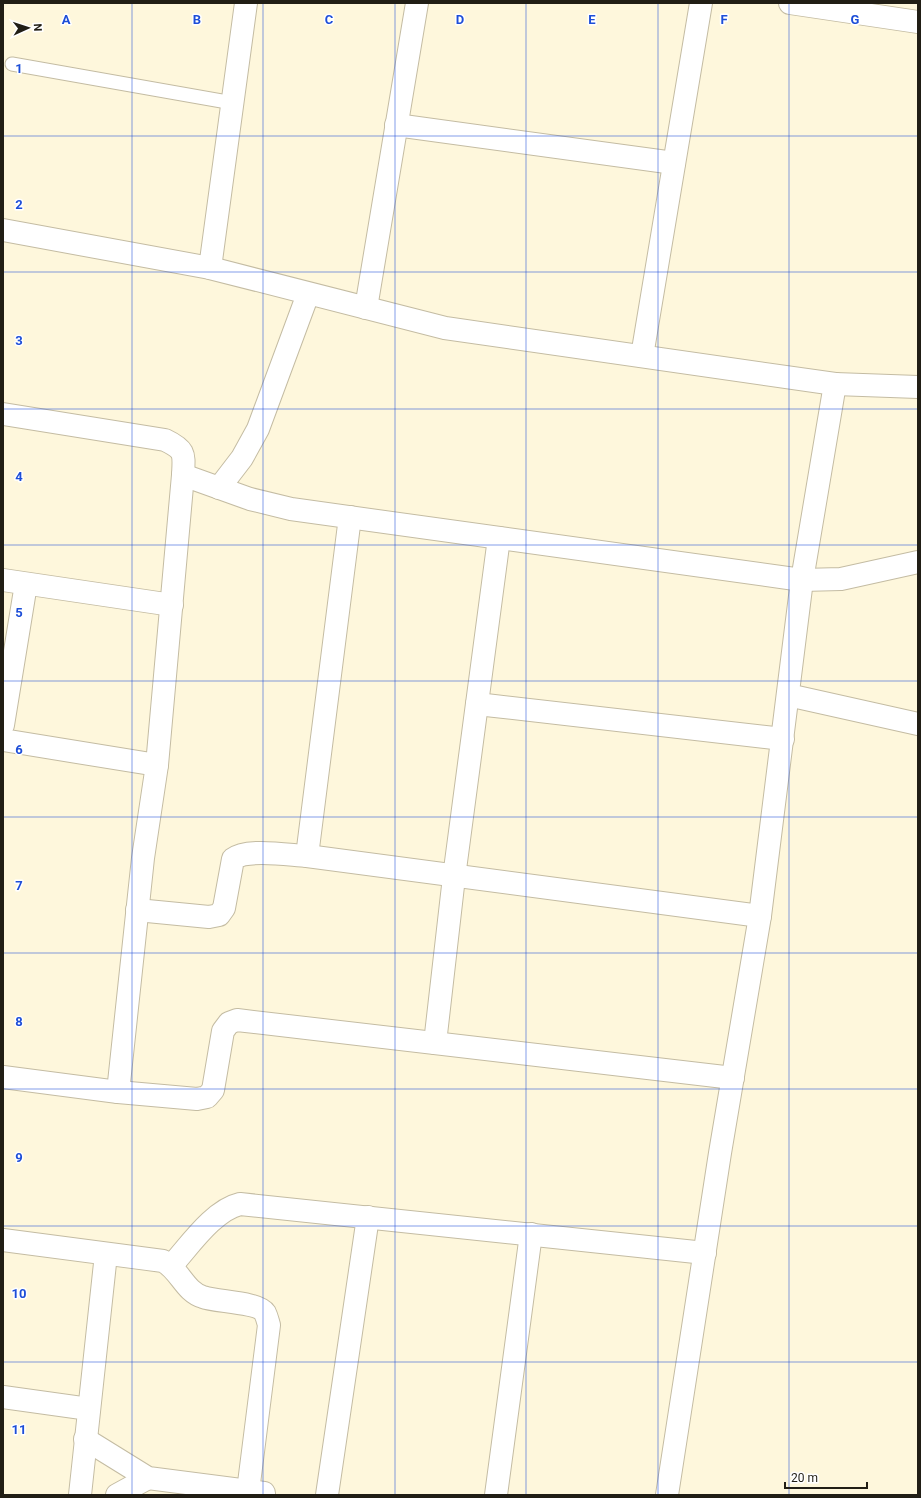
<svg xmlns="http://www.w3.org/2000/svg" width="921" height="1498" viewBox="0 0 921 1498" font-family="Roboto,sans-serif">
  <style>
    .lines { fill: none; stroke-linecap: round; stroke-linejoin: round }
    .service-casing { stroke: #c4bca3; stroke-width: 15 }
    .minor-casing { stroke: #c4bca3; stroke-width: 24 }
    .service { stroke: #fff; stroke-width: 13 }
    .minor { stroke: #fff; stroke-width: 22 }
    .grid { fill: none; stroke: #1d4ed8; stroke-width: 1; stroke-opacity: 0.55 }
    .grid-label { font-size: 13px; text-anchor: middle; font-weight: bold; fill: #1d4ed8; stroke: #fff; stroke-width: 3; stroke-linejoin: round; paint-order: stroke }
  </style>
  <rect width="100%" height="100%" fill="#fef7dc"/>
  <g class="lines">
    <defs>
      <polyline id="service" points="12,64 233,103"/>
      <g id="minor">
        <polyline points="790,3 918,22"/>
        <polyline points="396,125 674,163"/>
        <polyline points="3,230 210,268 445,328 835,384 802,580 760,916 720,1153 667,1495"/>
        <polyline points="210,268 246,3"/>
        <polyline points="366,308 417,3"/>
        <polyline points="642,356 701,3"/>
        <polyline points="835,384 918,387"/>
        <path d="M3,414L165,440C186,450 184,454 183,475L157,765L143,858L118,1092"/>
        <polyline points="183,475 250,499 291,509 802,580 841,579 918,562"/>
        <polyline points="219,488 242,458 258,429 308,294"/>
        <polyline points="3,580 172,605"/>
        <polyline points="788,695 918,724"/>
        <polyline points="477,704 783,739"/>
        <polyline points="3,725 26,584"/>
        <polyline points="3,740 157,765"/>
        <polyline points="307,856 350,517"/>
        <path d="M137,910L209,917L219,915L224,908L233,859C247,848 288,855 307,856L760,916"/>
        <polyline points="435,1043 454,877 499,538"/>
        <polyline points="3,1077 118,1092 197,1099 207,1097 213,1090 223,1031 229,1023 237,1020 733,1078"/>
        <path d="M3,1240L163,1261C180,1270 185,1292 203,1297C216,1302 258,1302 265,1313C267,1317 268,1322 269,1325L248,1491"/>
        <path d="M172,1265C190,1245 214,1210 240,1204L705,1253"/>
        <polyline points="3,1397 89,1409"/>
        <polyline points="85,1439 148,1478 264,1493"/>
        <polyline points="80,1495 106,1254"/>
        <polyline points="117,1495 148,1478"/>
        <polyline points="327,1495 368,1217"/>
        <polyline points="496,1495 531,1234"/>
      </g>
    </defs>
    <use href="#service" class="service-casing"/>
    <use href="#minor" class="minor-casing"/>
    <use href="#service" class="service"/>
    <use href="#minor" class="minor"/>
  </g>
  <path class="grid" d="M132,3V1495M263,3V1495M395,3V1495M526,3V1495M658,3V1495M789,3V1495M3,136H918M3,272H918M3,409H918M3,545H918M3,681H918M3,817H918M3,953H918M3,1089H918M3,1226H918M3,1362H918"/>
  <g class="grid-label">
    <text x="66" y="24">A</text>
    <text x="197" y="24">B</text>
    <text x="329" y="24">C</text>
    <text x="460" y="24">D</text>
    <text x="592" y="24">E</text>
    <text x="724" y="24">F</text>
    <text x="855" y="24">G</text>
    <text x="19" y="73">1</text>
    <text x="19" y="209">2</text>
    <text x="19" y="345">3</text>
    <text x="19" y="481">4</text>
    <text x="19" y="617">5</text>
    <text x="19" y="754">6</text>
    <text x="19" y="890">7</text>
    <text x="19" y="1026">8</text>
    <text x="19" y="1162">9</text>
    <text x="19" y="1298">10</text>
    <text x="19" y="1434">11</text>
  </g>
  <rect width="921" height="1498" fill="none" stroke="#211e15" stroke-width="8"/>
  <g transform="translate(28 28) rotate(87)" stroke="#ffffff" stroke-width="3" paint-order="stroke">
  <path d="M0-3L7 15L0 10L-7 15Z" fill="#211e15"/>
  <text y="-6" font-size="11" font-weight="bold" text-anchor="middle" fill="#211e15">N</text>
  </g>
  <path d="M785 1482v6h82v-6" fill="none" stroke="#211e15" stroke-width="2"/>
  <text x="791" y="1482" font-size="12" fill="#211e15" stroke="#ffffff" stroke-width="3" paint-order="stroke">20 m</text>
</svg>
